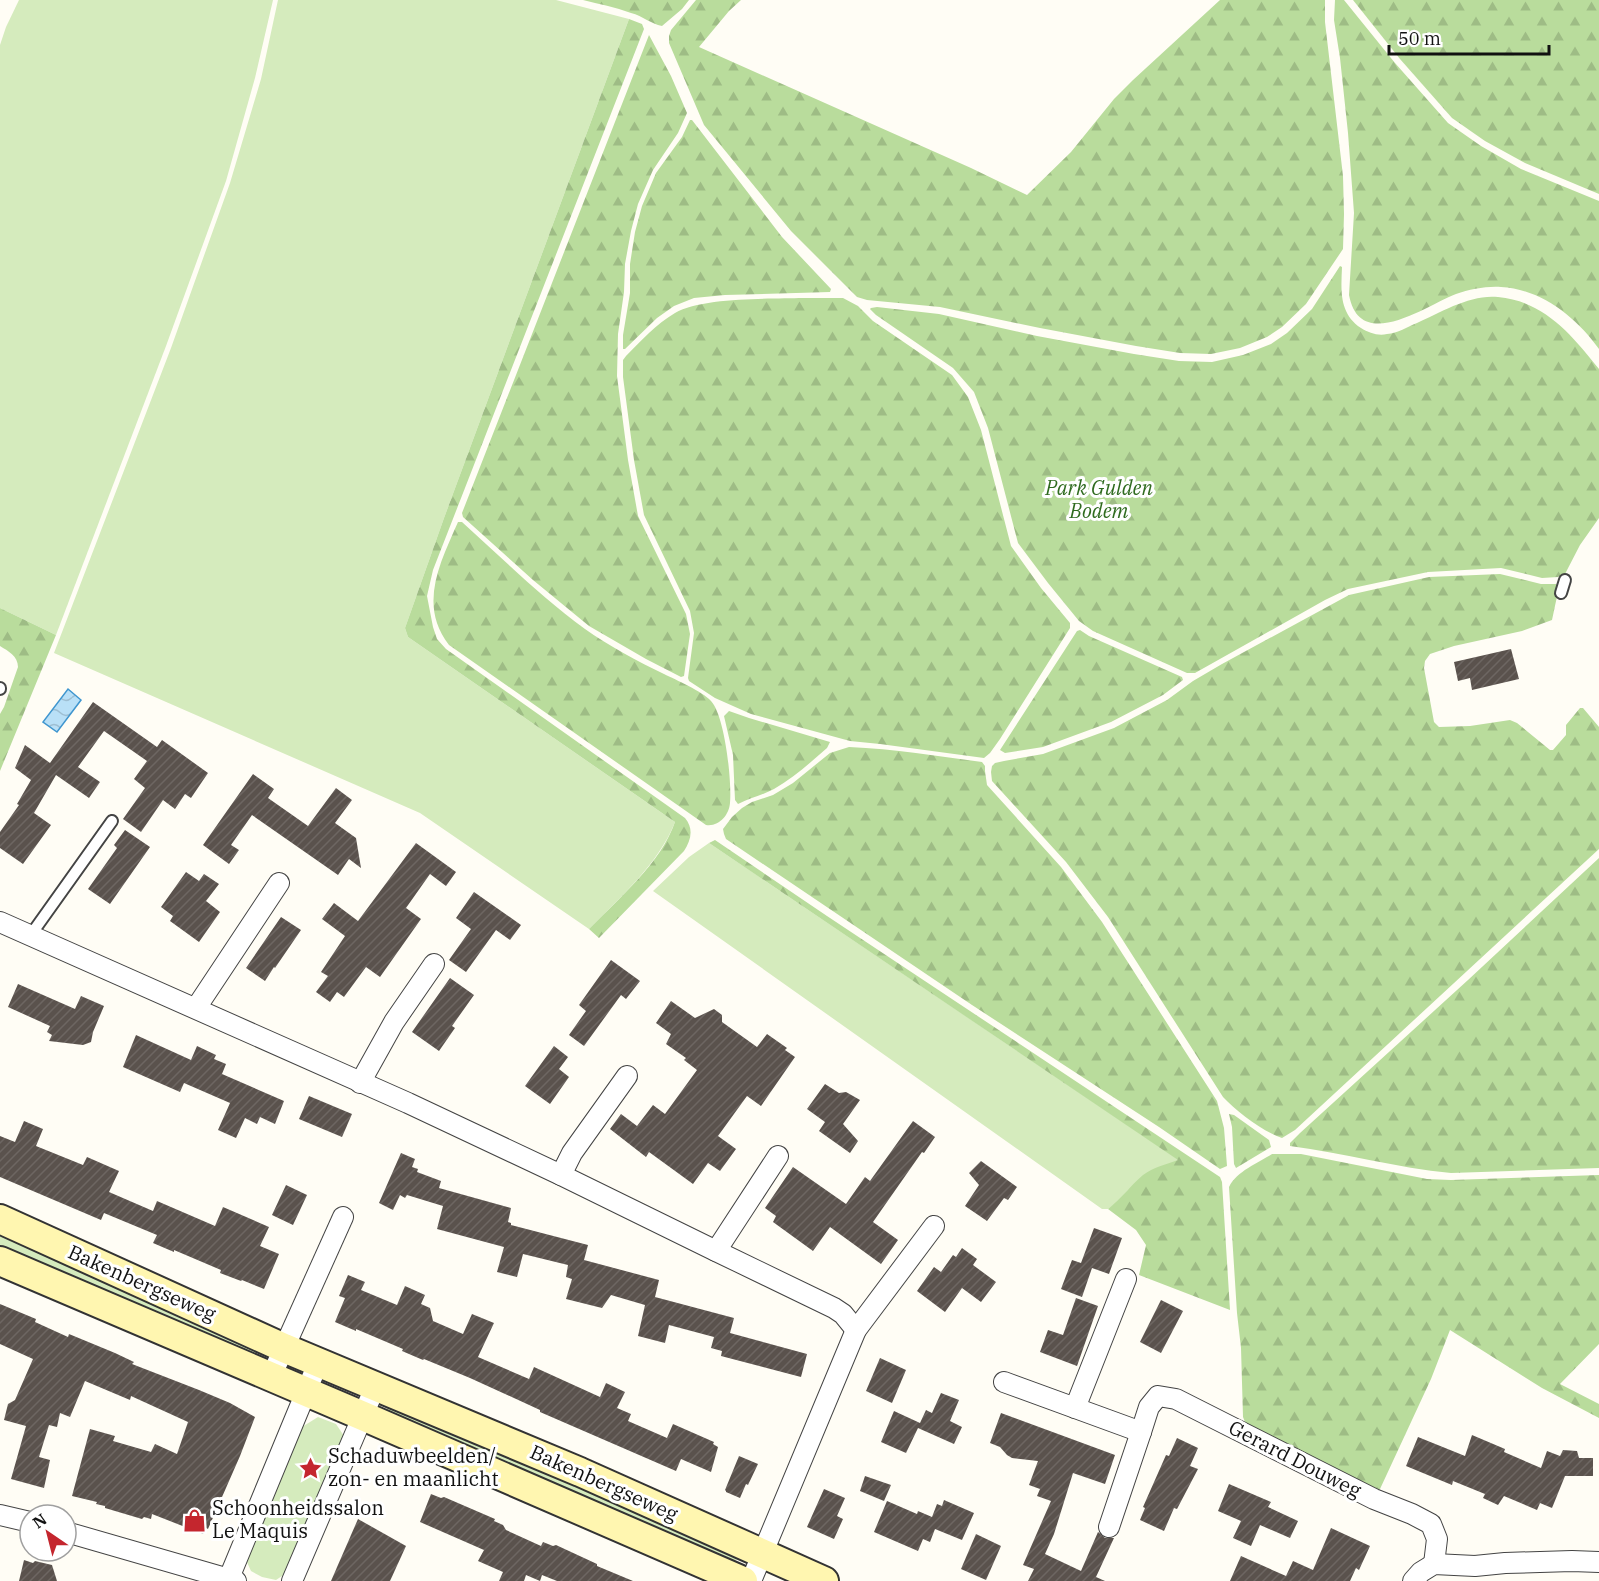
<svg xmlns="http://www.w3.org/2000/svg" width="1599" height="1581" viewBox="0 0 1599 1581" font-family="'IBM Plex Serif',serif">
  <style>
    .green { fill: #d5ebbd }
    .forest { fill: url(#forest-firs) }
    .water { fill: url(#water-waves); stroke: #3f96cf; stroke-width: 1.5 }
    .building { fill: url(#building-hatch) }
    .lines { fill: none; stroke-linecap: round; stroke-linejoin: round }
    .lane-casing { stroke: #444; stroke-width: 14 }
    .street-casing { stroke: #444; stroke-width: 22 }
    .secondary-casing { stroke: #333; stroke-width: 32 }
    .lane { stroke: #fff; stroke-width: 10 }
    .street { stroke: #fff; stroke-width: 20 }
    .secondary { stroke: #fff6b0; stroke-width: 28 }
    .labels { text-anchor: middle; stroke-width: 6; stroke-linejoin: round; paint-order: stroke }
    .park-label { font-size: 20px; font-style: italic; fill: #2f6b1f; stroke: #fff }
    .street-label { font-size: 20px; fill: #111; stroke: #fff }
    .poi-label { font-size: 20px; fill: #111; stroke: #fff; text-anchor: start }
  </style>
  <defs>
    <pattern id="forest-firs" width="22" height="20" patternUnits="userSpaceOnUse" patternTransform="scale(1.5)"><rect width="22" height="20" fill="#b9dc9c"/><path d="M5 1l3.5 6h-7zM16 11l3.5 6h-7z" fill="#9ebc85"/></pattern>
    <pattern id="water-waves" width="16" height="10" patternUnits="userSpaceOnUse" patternTransform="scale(1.5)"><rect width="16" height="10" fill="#b9e0f7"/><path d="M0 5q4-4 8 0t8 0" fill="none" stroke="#9ebfd3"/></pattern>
    <pattern id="building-hatch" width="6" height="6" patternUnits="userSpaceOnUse" patternTransform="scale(1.5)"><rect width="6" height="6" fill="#5a524d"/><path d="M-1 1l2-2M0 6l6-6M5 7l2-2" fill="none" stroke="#6d6662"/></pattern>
  </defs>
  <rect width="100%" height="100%" fill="#fffdf5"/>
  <g class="green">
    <polygon points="19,0 273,0 255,78 226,181 166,346 56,635 0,608 0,45 6,27"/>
    <path d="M278,0H556L629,19L444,518L405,628L408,637L675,822C658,865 620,897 589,929L420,813L54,653L171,348L230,183L261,79Z"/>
    <polygon points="709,843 1179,1160 1128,1190 1119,1201 1108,1209 1102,1209 653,891 689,857"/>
    <polygon points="0,1227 258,1345 256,1355 252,1358 0,1254"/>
    <polygon points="389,1407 730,1546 738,1558 732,1564 386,1419 385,1410"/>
    <polygon points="318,1417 336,1424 344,1436 285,1574 276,1580 262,1577 251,1571 246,1560 302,1427"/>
  </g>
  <g class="forest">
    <path d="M583,0H689L682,9L662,26C651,24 643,16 631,13C615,7 599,4 583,0Z"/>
    <polygon points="696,0 741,0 729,11 699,47 971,168 1027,195 1071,152 1114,99 1133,80 1220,0 1325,0 1325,22 1343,176 1344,214 1343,249 1306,304 1282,327 1267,337 1240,348 1211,354 1180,353 1136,346 1040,328 940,307 867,300 857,297 791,231 704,125 669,43 669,36 671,30"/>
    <path d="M1335,0H1344L1395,63L1448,123L1481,146L1521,169L1599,201V349C1576,317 1541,289 1501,287C1487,286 1470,289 1456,294C1427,305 1360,354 1349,295L1354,213L1348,133L1340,58L1334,20Z"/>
    <polygon points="1353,0 1599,0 1599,194 1525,163 1485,141 1452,118 1400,59"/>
    <path d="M629,19L642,24L644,29L433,570L427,596L433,627L437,639L446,649L685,818C694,829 691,840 684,851L599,938L589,929C619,898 661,863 675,822L408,637L405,628L444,518Z"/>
    <polygon points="649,35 671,76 687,113 678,133 653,170 638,204 631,231 625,264 624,292 618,334 617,376 628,460 638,516 686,614 690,634 684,676 681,677 646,659 589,626 533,580 463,517 462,513"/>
    <polygon points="690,120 692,120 782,237 831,289 830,292 725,295 694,298 674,306 657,318 625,349 623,349 623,335 630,293 630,264 635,232 642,206 656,173 682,137"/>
    <path d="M1340,266L1342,267C1341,291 1339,313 1361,328C1369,333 1378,336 1387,334C1398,333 1407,327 1417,323C1441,312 1471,294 1498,297C1544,301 1572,335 1599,369V518L1580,545L1565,574L1558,577L1542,578L1501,568L1428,572L1348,589L1325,600L1195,673H1187L1093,631L1079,621L1048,583L1018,543L988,428L974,392L953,368L876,315L870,309L871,308L877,307L939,314L1037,336L1134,354L1179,361L1212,362L1243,355L1271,344L1287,333L1312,309Z"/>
    <path d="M803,298H843L858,306L873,321L952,375L968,397L981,430L1011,546L1041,588L1070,623V628L1000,739L990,753L984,758L880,744L850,741L751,714L715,698L689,681L688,678L694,633L690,611L644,515L634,460L623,377V360L626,356C641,341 656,324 675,313C702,297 770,299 803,298Z"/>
    <path d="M458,522H462C502,558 541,597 585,629C607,645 639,662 664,674C676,680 702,691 711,701C725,716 732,782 730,803C729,815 719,827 706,825L449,645C418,605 440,563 458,522Z"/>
    <path d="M1500,574L1541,584H1556L1559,587L1552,620L1522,631L1454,646L1430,654L1425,661L1424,668L1434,722L1439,727L1470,726L1510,720L1517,723L1550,750H1553L1566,735V725L1580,708H1583L1599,727V849L1295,1130L1282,1138C1262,1131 1237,1112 1223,1097L1108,917L1066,862L992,781L991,772L992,766L995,763L1004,761L1043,754L1114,728L1167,700L1193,681L1222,664L1349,595L1429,577Z"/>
    <path d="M0,608L56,635L0,771V714L4,707L18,667C18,656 8,651 0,646Z"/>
    <polygon points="1080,630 1089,636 1182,677 1183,680 1163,695 1111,722 1043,747 1005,753 1000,750 1077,631"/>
    <path d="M729,711L749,718L830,742L827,748C810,763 793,778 774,789C763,795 750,798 738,804L735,800L733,755L724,716Z"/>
    <path d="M849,747C894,749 938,756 982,762L985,766V771L987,785L1061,867L1102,922L1217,1101L1224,1128L1227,1166L1220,1169L1159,1127L972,1005L726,839L724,834L723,829L732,817L742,808L752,802L773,795L793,783L830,753Z"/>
    <path d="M715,840L827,916L1220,1177L1222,1182L1230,1310L1139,1275L1146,1245L1136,1230L1108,1209C1121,1199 1130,1186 1143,1175C1154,1167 1167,1164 1178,1160L709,843Z"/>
    <path d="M1599,858V1168L1451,1173C1397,1168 1344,1153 1290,1146V1143L1300,1133L1468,980Z"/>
    <polygon points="1229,1114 1234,1115 1269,1140 1271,1147 1236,1168 1234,1164 1232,1127"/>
    <path d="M1272,1154H1301L1427,1179L1451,1180L1599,1175V1344L1560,1384L1599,1404V1418L1542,1388L1450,1330L1431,1379L1380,1489L1375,1494L1247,1427L1243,1417L1241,1348L1237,1313L1229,1187C1237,1171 1258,1163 1272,1154Z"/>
  </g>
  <polygon class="water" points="68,689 81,700 57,732 43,722"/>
  <g class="building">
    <polygon points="1511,649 1519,679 1472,690 1470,678 1458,681 1454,662"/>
    <polygon points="93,702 157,747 162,740 208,773 191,798 185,794 175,809 163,800 141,832 123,819 145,788 134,779 147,761 104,731 78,767 100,782 89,798 56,775 34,813 51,825 23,864 0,848 0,832 19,805 17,804 31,780 15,768 25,745 50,763"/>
    <polygon points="253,774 274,789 268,798 308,826 336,788 352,800 335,823 356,838 361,868 349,859 338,875 252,815 231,845 239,850 229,864 203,845"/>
    <polygon points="125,830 150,847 110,904 88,889 117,848 114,845"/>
    <polygon points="416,843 456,872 446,886 430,874 406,908 421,919 380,977 366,967 344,997 337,992 330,1002 316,992 328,976 321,972 345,936 322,919 334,903 358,921"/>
    <polygon points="186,872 199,881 204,874 219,884 206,901 220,912 199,942 170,921 173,916 161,907"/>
    <polygon points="474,892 521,925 510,940 496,930 466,972 449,960 471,929 456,918"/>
    <polygon points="281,917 301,930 275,968 274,967 265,981 246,968"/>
    <polygon points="611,960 640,981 626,999 621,995 584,1046 569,1035 586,1011 579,1005"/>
    <polygon points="450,978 474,995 452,1026 455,1028 439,1051 412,1032"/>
    <polygon points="18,984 75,1009 81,996 104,1006 93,1032 91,1042 83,1045 49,1041 52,1035 47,1032 50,1026 8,1007"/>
    <polygon points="671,1001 695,1018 714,1009 722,1015 722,1022 757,1047 767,1034 787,1048 785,1050 795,1057 761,1106 747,1096 718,1136 736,1149 720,1171 708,1163 693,1184 649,1152 646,1157 610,1129 621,1114 637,1126 653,1105 665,1114 697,1070 684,1060 686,1058 666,1044 671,1034 656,1023"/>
    <polygon points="136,1035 191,1060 197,1046 216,1055 214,1059 226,1064 222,1074 284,1101 275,1124 260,1117 257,1124 245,1118 236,1138 218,1130 230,1103 184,1083 180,1092 123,1067"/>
    <polygon points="554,1046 568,1057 559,1069 569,1077 550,1104 525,1086"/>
    <polygon points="825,1084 839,1093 846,1092 860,1100 843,1124 858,1141 850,1153 819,1131 825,1122 807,1109"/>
    <polygon points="309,1096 352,1114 342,1137 299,1119"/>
    <polygon points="24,1121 43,1129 36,1146 83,1165 87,1157 119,1171 109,1192 153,1211 157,1201 215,1226 223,1207 269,1227 260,1246 279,1254 264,1289 242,1280 241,1281 220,1273 221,1270 174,1250 174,1252 153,1243 157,1235 104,1213 101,1220 0,1177 0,1136 15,1142"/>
    <polygon points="913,1121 935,1137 924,1153 922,1152 873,1222 898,1240 881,1264 830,1227 813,1251 773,1222 776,1216 765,1208 793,1167 846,1204 865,1177 870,1181"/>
    <polygon points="401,1153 415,1159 412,1167 418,1169 417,1172 441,1181 439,1188 511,1208 508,1222 511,1223 511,1225 588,1245 584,1260 659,1280 655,1297 734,1318 730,1333 807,1354 801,1377 721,1356 722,1351 711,1348 714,1337 669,1325 665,1343 638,1336 645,1305 611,1295 602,1308 566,1299 572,1279 566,1277 568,1265 523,1254 517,1277 497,1272 504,1247 437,1229 443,1206 407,1195 405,1198 400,1195 393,1210 379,1203"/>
    <polygon points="981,1161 1017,1187 1008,1200 1004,1198 987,1221 965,1206 979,1185 969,1173"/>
    <polygon points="286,1185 307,1195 293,1225 272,1215"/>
    <polygon points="1094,1228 1122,1238 1109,1274 1092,1268 1082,1297 1061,1289 1072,1260 1081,1263"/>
    <polygon points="962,1248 977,1259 973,1265 996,1282 981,1302 962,1288 945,1312 917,1291 934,1267 941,1272 953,1255 956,1257"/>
    <polygon points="348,1275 365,1282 361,1290 397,1305 405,1286 425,1295 421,1304 430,1308 433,1321 463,1334 472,1314 494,1323 478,1357 529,1379 534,1367 600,1397 606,1383 625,1392 617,1408 631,1414 628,1421 667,1438 673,1424 714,1442 713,1444 718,1447 711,1472 681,1459 676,1471 540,1412 540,1410 470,1378 424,1359 423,1360 402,1351 403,1349 356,1329 356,1331 335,1322 345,1298 339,1296"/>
    <polygon points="1076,1298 1098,1306 1077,1366 1040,1352 1048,1330 1063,1335"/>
    <polygon points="1161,1300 1183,1311 1161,1353 1140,1342"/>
    <polygon points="0,1304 36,1319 35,1322 68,1337 69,1334 115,1353 134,1362 132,1364 199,1390 230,1403 255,1417 240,1456 208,1529 206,1528 203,1534 152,1514 151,1519 144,1517 142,1519 105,1508 105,1506 96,1504 97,1502 72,1496 90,1429 115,1436 113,1441 151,1452 155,1444 177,1454 188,1422 131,1396 130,1400 85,1381 70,1417 60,1413 57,1427 49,1425 39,1457 50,1460 44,1488 11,1479 26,1426 4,1420 8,1404 15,1400 33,1359 0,1344"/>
    <polygon points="880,1358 906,1370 892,1403 866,1391"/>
    <polygon points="941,1393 959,1400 950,1421 962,1427 954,1444 918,1428 906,1453 881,1442 894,1411 920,1423 926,1410 932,1413"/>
    <polygon points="1001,1413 1115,1455 1105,1484 1073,1473 1054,1534 1045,1554 1081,1571 1098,1532 1105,1538 1114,1538 1096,1577 1105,1581 1028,1581 1034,1569 1023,1565 1051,1501 1037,1496 1040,1489 1029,1485 1038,1461 1012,1458 1007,1455 1000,1447 990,1443"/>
    <polygon points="1472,1435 1505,1449 1504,1452 1541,1468 1547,1451 1560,1456 1563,1450 1577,1451 1579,1458 1593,1458 1593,1476 1565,1476 1552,1508 1540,1503 1537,1510 1504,1496 1498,1505 1483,1498 1485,1494 1453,1481 1452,1485 1406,1466 1418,1437 1465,1456"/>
    <polygon points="1177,1438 1198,1448 1190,1466 1198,1469 1177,1509 1174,1508 1164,1531 1140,1520 1145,1508 1143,1507 1166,1455 1169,1456"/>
    <polygon points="739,1456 758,1464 748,1485 746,1484 740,1498 726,1492 726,1491 725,1490"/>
    <polygon points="865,1476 891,1485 884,1501 860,1491"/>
    <polygon points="1229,1484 1271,1502 1268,1507 1298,1521 1290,1538 1260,1525 1251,1546 1233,1538 1241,1521 1218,1511"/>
    <polygon points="824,1489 845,1498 837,1516 843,1519 834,1539 807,1527"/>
    <polygon points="431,1494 441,1498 444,1497 495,1519 494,1521 503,1525 506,1530 541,1546 543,1542 553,1546 556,1545 597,1564 597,1566 633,1581 557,1581 542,1575 540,1581 526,1575 524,1581 499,1581 503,1572 478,1561 484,1550 420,1522"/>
    <polygon points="944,1500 974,1513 962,1540 935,1529 930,1542 923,1539 918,1551 874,1532 887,1501 917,1514 918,1511 932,1517 937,1504 942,1506"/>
    <polygon points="358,1519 406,1546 390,1581 331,1581"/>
    <polygon points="1331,1528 1370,1546 1359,1570 1356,1568 1350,1581 1230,1581 1241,1556 1286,1576 1293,1561 1313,1570"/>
    <polygon points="976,1534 1001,1546 986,1580 961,1569"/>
    <polygon points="24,1560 33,1563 35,1561 52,1565 57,1581 19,1581"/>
  </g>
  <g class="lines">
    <defs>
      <g id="lane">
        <polyline points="1561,593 1565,580"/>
        <polyline points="0,689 0,688"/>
        <polyline points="30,936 112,821"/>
      </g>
      <g id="street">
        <polyline points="0,922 408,1103 561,1175 716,1251 834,1308 843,1314 856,1330"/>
        <polyline points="196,1008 279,883"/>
        <polyline points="360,1083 394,1022 434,964"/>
        <polyline points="561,1175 572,1153 627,1076"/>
        <polyline points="716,1251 778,1156"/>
        <polyline points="271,1377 343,1217"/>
        <polyline points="1004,1382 1141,1432 1149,1407 1158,1396 1176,1399 1374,1499 1412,1514 1431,1524 1437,1539 1434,1564"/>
        <polyline points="1075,1408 1126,1279"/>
        <polyline points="0,1515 30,1522"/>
        <polyline points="1109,1527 1141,1432"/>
        <polyline points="66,1532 236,1581"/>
        <polyline points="229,1578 318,1363"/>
        <polyline points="292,1581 376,1385"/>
        <polyline points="751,1581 856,1330 934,1226"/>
        <polyline points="1413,1581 1421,1572 1434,1564 1475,1566 1505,1563 1572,1561 1599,1562"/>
      </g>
      <g id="secondary">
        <polyline points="0,1219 284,1348 580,1472 824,1581"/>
        <polyline points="0,1261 363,1416 743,1581"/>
      </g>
    </defs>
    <use href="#lane" class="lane-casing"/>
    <use href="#street" class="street-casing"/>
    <use href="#secondary" class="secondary-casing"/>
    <use href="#lane" class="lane"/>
    <use href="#street" class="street"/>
    <use href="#secondary" class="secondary"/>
  </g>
  <defs>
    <symbol id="sight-bare" viewBox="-9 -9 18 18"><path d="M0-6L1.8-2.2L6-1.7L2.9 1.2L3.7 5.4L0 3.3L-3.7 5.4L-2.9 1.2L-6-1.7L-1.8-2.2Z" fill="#c4262e" stroke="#fff" stroke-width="2.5" paint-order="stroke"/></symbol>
    <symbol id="shop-bare" viewBox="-9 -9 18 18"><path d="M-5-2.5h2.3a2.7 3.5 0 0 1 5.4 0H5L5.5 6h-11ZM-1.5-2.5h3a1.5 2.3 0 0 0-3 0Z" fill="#c4262e" stroke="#fff" stroke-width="2.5" paint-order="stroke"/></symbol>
  </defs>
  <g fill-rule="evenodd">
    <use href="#sight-bare" x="294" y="1452" width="33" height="33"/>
    <use href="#shop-bare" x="178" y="1504" width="33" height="33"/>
  </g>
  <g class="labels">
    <g class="park-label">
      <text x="1099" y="495">Park Gulden<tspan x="1099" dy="23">Bodem</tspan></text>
    </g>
    <g class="street-label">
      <text transform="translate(142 1283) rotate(24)" y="7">Bakenbergseweg</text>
      <text transform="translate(1295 1459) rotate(27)" y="7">Gerard Douweg</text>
      <text transform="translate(604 1483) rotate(24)" y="7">Bakenbergseweg</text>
    </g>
    <g class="poi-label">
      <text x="328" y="1463">Schaduwbeelden/<tspan x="328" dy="23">zon- en maanlicht</tspan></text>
      <text x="212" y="1515">Schoonheidssalon<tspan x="212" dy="23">Le Maquis</tspan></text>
    </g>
  </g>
  <g transform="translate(48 1533) rotate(325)"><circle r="28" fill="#ffffff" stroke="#a0a0a0" stroke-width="1.5"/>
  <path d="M0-4.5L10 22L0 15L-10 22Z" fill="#c4262e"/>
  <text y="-9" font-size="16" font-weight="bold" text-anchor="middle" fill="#111111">N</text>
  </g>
  <path d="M1389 45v9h160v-9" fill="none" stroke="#111111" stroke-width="3"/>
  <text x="1398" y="45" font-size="18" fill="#111111" stroke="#ffffff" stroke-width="4.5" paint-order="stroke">50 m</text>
</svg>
